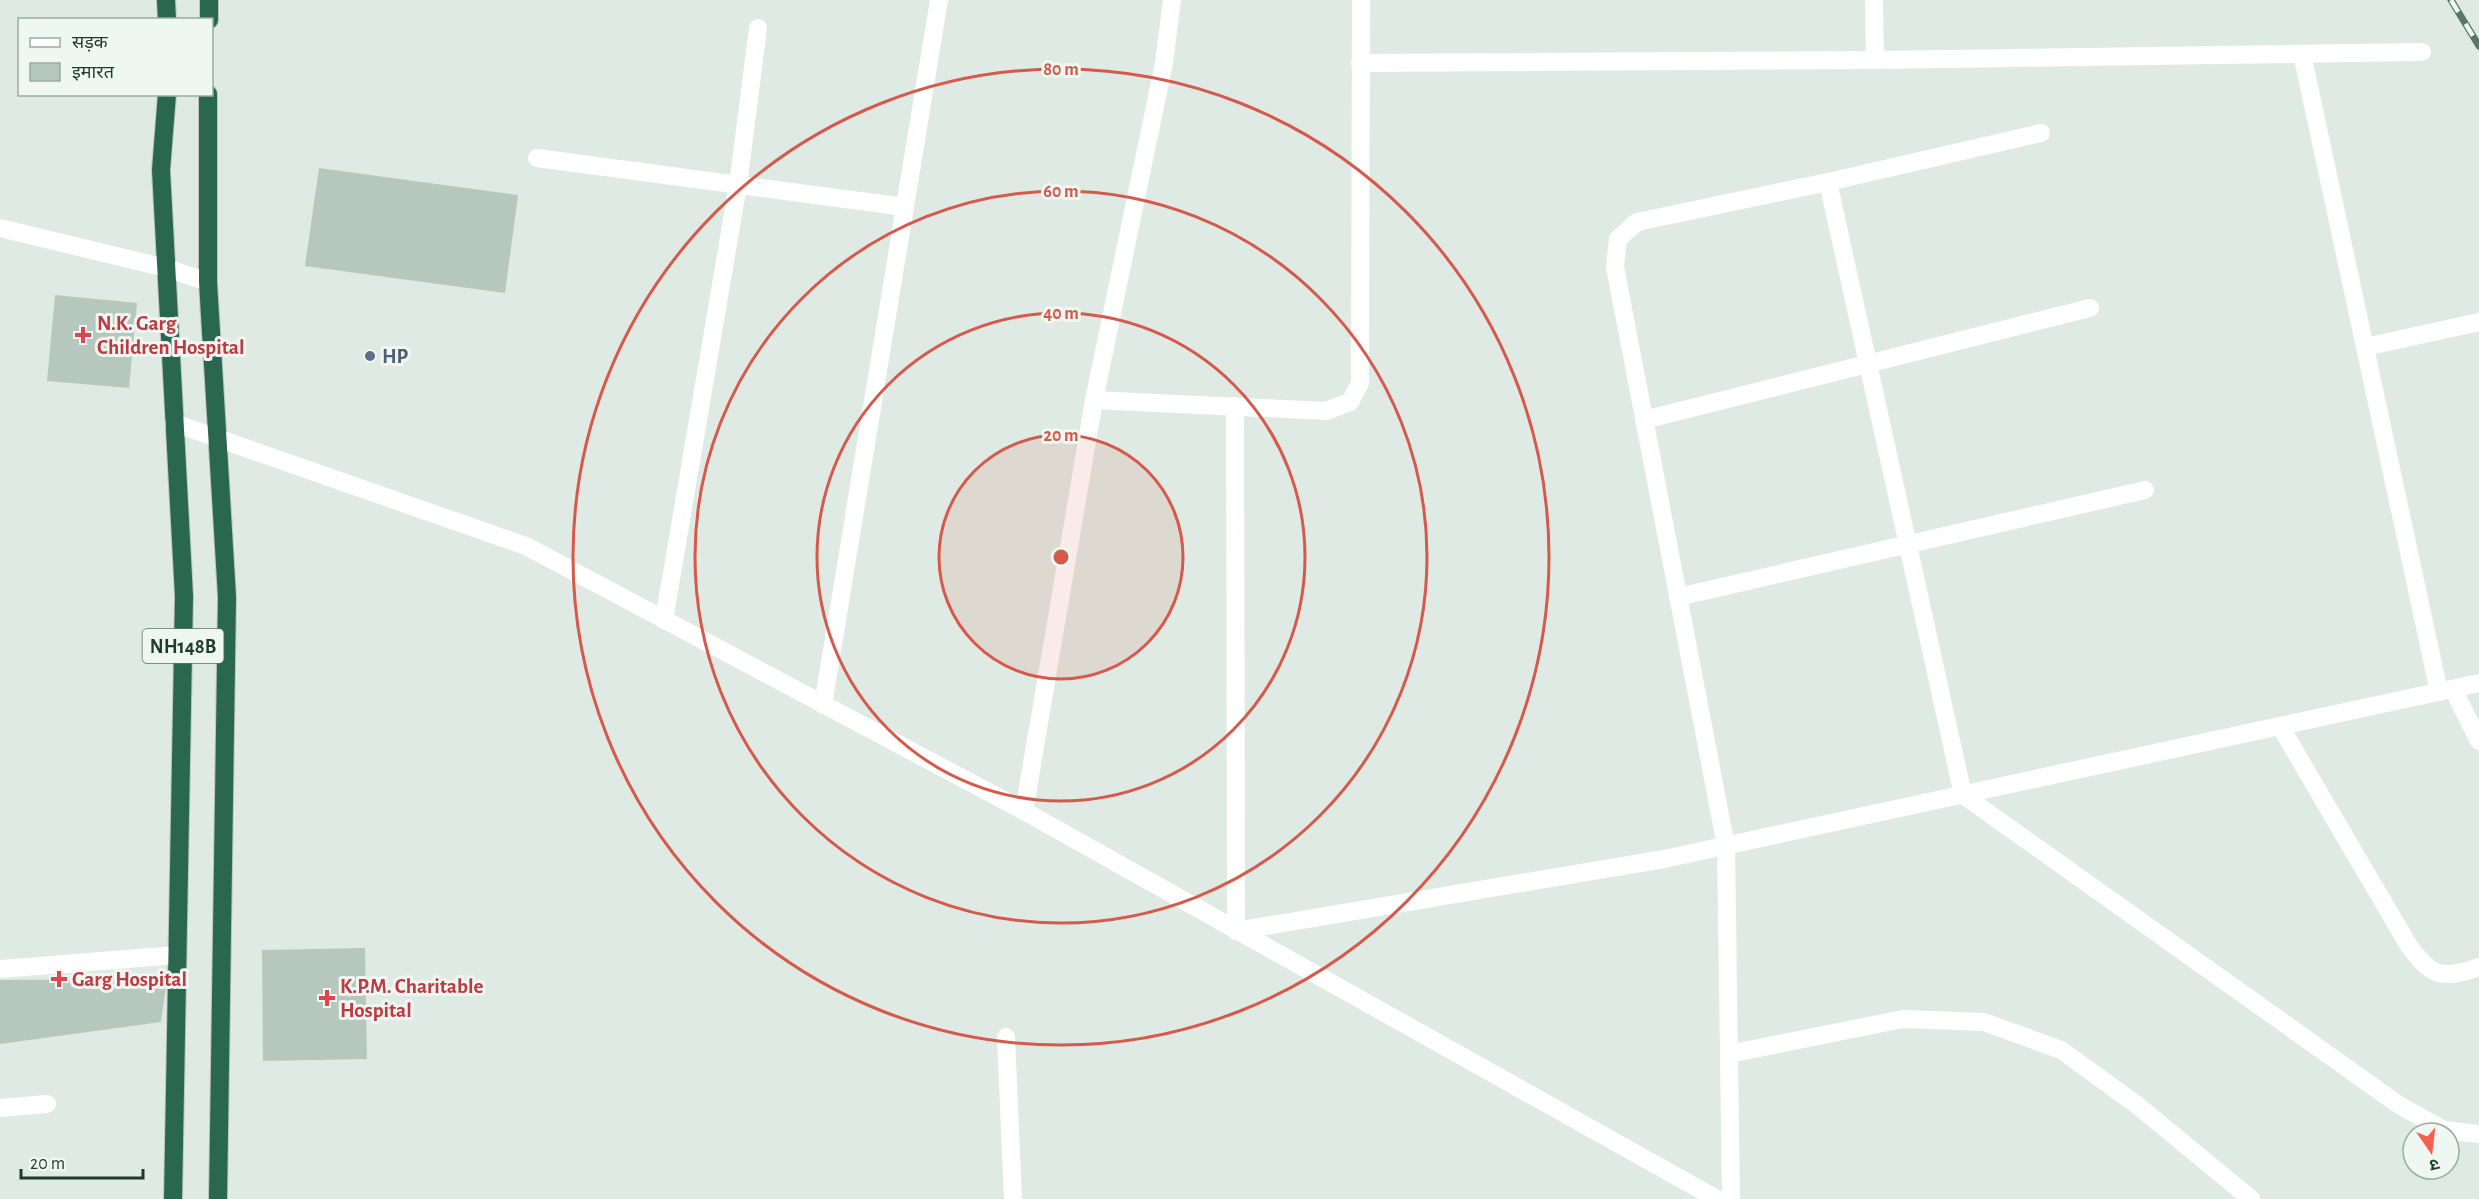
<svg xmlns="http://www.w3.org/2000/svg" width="2479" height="1199" viewBox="0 0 2479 1199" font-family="'Alegreya Sans','Noto Sans Devanagari',sans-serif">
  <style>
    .building { fill: #b6c8be }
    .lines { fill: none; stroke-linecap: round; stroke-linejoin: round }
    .highway-casing { stroke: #bcc4c1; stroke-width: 20 }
    .minor { stroke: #fff; stroke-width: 18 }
    .highway { stroke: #2a6751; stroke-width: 18 }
    .rail-casing { stroke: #59766a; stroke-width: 7 }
    .rail { stroke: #eef7f1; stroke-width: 4.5; stroke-dasharray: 14; stroke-linecap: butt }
    .ring { fill: none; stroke: #d65a4b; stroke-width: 3 }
    .health-dot { fill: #e0444e; stroke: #eef7f1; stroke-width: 2 }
    .service-dot { fill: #5c6f8a; stroke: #eef7f1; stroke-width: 2 }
    .labels { text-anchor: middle; stroke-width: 6; stroke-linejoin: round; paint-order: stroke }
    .shield { fill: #eef7f1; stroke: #5d7369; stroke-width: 1.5 }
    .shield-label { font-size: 20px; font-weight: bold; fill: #1f3a2f }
    .health-label { font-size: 21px; font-weight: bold; fill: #be3a42; stroke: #eef7f1; text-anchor: start }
    .service-label { font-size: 21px; font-weight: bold; fill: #4e5e75; stroke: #eef7f1; text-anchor: start }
    .centre { fill: #d65a4b; stroke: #eef7f1; stroke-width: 3 }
    .ring-label { font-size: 18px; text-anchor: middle; font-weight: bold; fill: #d65a4b; stroke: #eef7f1; stroke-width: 6; stroke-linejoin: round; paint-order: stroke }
  </style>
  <rect width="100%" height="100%" fill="#deeae3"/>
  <g class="building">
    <polygon points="319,168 518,195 505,293 305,266"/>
    <polygon points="55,295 137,303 129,388 47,381"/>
    <polygon points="365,948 367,1059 263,1061 262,950"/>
    <polygon points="167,979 161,1022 0,1044 0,980"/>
  </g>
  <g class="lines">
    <defs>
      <g id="highway">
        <polyline points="166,0 167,20"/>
        <polyline points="209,20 209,0"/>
        <polyline points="167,94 161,170 184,596 173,1199"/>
        <polyline points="208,94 208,282 227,597 218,1199"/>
      </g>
    </defs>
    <use href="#highway" class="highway-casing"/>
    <g class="minor">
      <polyline points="1874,0 1875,60"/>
      <polyline points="2302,54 2439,692"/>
      <polyline points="1360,63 1875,60 2422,52"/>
      <polyline points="537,158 905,207"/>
      <polyline points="1828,182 1963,795 2399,1105 2444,1130 2479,1134"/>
      <polyline points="0,228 166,268 208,282"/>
      <polyline points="2365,347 2479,322"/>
      <polyline points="1094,400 1326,411 1350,402 1360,383 1361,0"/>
      <polyline points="1235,406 1236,931 1664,859 2479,683"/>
      <polyline points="1644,420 2090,308"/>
      <polyline points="174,423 526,546 1024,811 1717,1199"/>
      <polyline points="1678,597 2145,490"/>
      <polyline points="664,620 738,185 758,28"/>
      <polyline points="2453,689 2479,741"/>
      <polyline points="823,705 939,0"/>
      <path d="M2280,726L2409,946C2432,977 2442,980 2479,967"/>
      <polyline points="1024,811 1094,400 1164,63 1172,0"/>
      <polyline points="0,969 177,955"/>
      <polyline points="1006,1037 1013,1199"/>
      <polyline points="1729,1054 1903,1019 1984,1022 2061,1050 2137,1105 2251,1199"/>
      <polyline points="0,1108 47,1104"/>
      <polyline points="1731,1199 1726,846 1615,267 1618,239 1637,222 1828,182 2041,133"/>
    </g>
    <use href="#highway" class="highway"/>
    <defs>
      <polyline id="rail" points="2451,0 2479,46"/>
    </defs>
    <use href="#rail" class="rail-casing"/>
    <use href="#rail" class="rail"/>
  </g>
  <circle cx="1061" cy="557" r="122" fill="#d65a4b" fill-opacity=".12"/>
  <g class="ring">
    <circle cx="1061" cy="557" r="122"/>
    <circle cx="1061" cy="557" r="244"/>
    <circle cx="1061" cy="557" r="366"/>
    <circle cx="1061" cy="557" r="488"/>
  </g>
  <g class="health-dot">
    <path d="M80 326h6v6h6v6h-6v6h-6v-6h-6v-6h6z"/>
    <path d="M56 970h6v6h6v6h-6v6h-6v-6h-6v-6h6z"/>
    <path d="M324 989h6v6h6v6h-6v6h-6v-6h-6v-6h6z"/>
  </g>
  <circle class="service-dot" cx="370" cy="356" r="6"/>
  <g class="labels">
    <rect class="shield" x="142.5" y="629" width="81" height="34" rx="4.5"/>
    <g class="shield-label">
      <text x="183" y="653">NH148B</text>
    </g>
    <g class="health-label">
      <text x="97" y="330">N.K. Garg<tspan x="97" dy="24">Children Hospital</tspan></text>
      <text x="72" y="986">Garg Hospital</text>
      <text x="340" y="993">K.P.M. Charitable<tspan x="340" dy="24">Hospital</tspan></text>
    </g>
    <g class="service-label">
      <text x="382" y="363">HP</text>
    </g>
  </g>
  <circle cx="1061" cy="557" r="9" class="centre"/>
  <g class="ring-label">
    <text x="1061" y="75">80 m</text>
    <text x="1061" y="197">60 m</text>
    <text x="1061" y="319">40 m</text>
    <text x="1061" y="441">20 m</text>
  </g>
  <rect x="18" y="18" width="195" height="78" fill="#eef7f1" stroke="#9baba3" stroke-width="1.5"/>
  <rect x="30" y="38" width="30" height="9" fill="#ffffff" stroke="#9baba3" stroke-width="1.5"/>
  <text x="72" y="48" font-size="18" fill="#1f3a2f">सड़क</text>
  <rect x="30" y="63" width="30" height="18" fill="#b6c8be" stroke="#9baba3" stroke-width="1.5"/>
  <text x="72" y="78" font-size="18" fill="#1f3a2f">इमारत</text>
  <g transform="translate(2431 1151) rotate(166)"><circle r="28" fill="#eef7f1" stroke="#9baba3" stroke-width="1.5"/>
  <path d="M0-4.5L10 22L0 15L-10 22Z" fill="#f66050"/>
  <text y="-9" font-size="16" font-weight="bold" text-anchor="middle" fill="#1f3a2f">उ</text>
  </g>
  <path d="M21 1169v9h122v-9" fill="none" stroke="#1f3a2f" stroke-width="3"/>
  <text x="30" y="1169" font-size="18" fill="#1f3a2f" stroke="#eef7f1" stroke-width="4.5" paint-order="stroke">20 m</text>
</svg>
